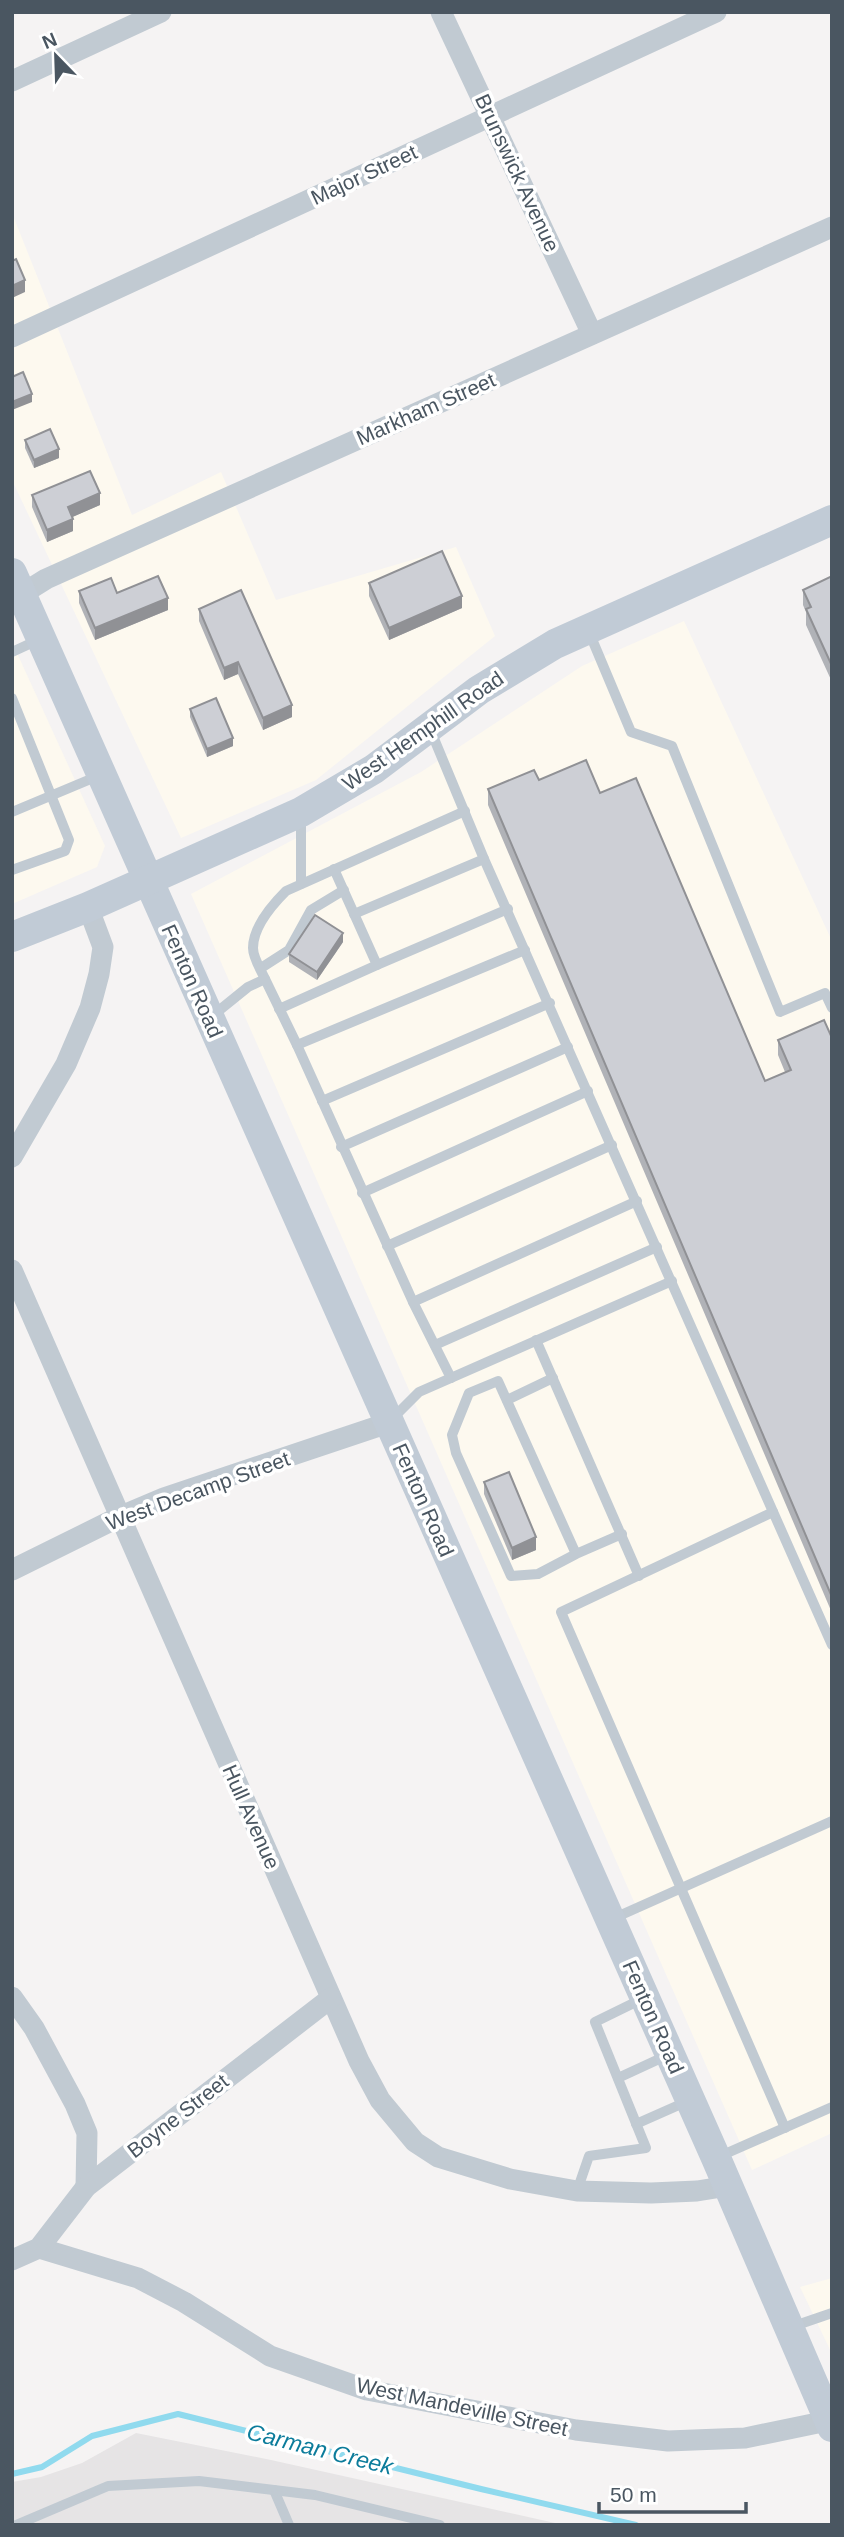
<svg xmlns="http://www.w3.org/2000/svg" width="844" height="2537" viewBox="0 0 844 2537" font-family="Helvetica,sans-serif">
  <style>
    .commercial { fill: #fdf9ef }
    .education { fill: #e6e4e5 }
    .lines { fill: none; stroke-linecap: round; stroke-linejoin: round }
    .stream { stroke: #90daee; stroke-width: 6 }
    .lane { stroke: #c1cad2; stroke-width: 10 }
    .street { stroke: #c1cad2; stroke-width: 21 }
    .secondary { stroke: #c1cbd6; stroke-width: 30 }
    .wall { fill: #b0b2b7 }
    .shaded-wall { fill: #909195 }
    .building { fill: #cdcfd5; stroke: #909195; stroke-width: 2 }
    .labels { text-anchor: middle; stroke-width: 7; stroke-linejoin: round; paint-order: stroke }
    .street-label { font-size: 21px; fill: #4a5661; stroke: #fff }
    .water-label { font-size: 23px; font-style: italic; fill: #0c7c9b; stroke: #fff }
  </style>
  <rect width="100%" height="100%" fill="#f5f3f3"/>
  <g class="commercial">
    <polygon points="12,213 132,515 221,472 276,600 456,547 495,636 316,780 181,838 12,480"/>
    <polygon points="684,621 832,941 832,2133 752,2170 191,894 421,772 582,666"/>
    <polygon points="12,642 105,846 97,867 12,904"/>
    <polygon points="832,2278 832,2354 800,2287"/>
  </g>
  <polygon class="education" points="136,2433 271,2460 564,2525 12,2525 12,2482 41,2477 82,2463"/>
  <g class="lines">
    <polyline class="stream" points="12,2474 42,2467 92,2436 178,2414 481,2489 636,2525"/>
    <g class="lane">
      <polyline points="589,632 631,732 672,746 780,1012 825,993 832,1008"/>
      <polyline points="12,652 38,640"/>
      <polyline points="12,698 69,840 65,851 12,870"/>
      <polyline points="430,729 484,859 832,1645"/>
      <polyline points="12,812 98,776"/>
      <polyline points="301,817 301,884"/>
      <polyline points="334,869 377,965 508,909"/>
      <polyline points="354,914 484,859"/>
      <polyline points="261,968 289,950 311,910 344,890"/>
      <path d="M265,979C261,970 253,958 253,948C253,927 272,905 286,891L465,811"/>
      <polyline points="279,1009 377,965"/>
      <polyline points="211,1017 248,987 265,979 297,1045 413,1302 451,1378"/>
      <polyline points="297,1045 525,950"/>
      <polyline points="322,1101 550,1003"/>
      <polyline points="341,1147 568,1047"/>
      <polyline points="362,1193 588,1091"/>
      <polyline points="387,1246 612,1145"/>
      <polyline points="413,1302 637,1201"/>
      <polyline points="536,1340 639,1576"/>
      <polyline points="435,1345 657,1247"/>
      <polyline points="507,1400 553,1378"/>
      <polyline points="390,1421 419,1392 672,1281"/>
      <polyline points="773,1512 561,1612 785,2128"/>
      <polyline points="576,1554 538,1574 511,1576 456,1453 452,1435 469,1393 498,1381 576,1554 622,1534"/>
      <polyline points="612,1919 832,1821"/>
      <polyline points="618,2078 670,2054"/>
      <polyline points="636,2124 688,2101"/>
      <polyline points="718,2157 832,2107"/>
      <polyline points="577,2191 589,2156 646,2148 595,2022 642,1999"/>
      <polyline points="797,2325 832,2313"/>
      <polyline points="274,2490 289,2525"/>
      <polyline points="16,2525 108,2486 199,2481 315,2495 440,2525"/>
    </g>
    <g class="street">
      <polyline points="441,12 592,334"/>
      <polyline points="12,81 161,12"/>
      <polyline points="12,337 716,12"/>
      <polyline points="22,594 46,579 832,227"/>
      <polyline points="12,1157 66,1064 90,1008 99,974 103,947 88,907"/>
      <polyline points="12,1270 359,2061 380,2100 415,2142 438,2157 510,2179 577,2191 651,2193 697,2191 728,2186"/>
      <polyline points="12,1570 119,1517 164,1498 388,1423"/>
      <polyline points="12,1997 34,2028 75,2104 87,2133 86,2187"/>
      <polyline points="39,2248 138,2278 184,2302 270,2356 367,2390 576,2430 668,2441 745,2438 832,2420"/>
      <polyline points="12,2260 39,2248 86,2187 331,1998"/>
    </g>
    <g class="secondary">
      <polyline points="12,573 716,2158 832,2427"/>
      <polyline points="12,937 88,907 301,812 374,769 479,690 555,644 832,520"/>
    </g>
  </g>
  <g class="wall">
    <polygon points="25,440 59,458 34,468 25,448"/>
    <polygon points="32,495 100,505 72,517 73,531 47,542 32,507"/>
    <polygon points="832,576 832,682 806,625 806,612 803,605 803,590"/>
    <polygon points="369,583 462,608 389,640 369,596"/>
    <polygon points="79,591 117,593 168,610 95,640 79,603"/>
    <polygon points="199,609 292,717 263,730 238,674 224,680 199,621"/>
    <polygon points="190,709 233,746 207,757 190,717"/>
    <polygon points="488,789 600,793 765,1081 785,1072 778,1055 778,1040 832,1038 832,1613 488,805"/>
    <polygon points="343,942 317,980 289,962 289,954"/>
    <polygon points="484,1482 536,1550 512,1560 484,1494"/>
  </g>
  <g class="shaded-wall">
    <polygon points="25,280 25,292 12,298 12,286"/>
    <polygon points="32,394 32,402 12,410 12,402"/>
    <polygon points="59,449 59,458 34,468 34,460"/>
    <polygon points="100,493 100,505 68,519 68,507"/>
    <polygon points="73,519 73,531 47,542 47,530"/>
    <polygon points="462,596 462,608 389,640 389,628"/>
    <polygon points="168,598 168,610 95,640 95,628"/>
    <polygon points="238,662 238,674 224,680 224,668"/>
    <polygon points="292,705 292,717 263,730 263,718"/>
    <polygon points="233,738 233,746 207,757 207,749"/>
    <polygon points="343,933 343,942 317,980 317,972"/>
    <polygon points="536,1537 536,1550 512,1560 512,1548"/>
  </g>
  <g class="building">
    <polygon points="16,259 25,280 12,286 12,261"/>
    <polygon points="23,372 32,394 12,402 12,377"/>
    <polygon points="50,429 59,449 34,460 25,440"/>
    <polygon points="90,471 100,493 68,507 73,519 47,530 32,495"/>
    <polygon points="442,551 462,596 389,628 369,583"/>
    <polygon points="158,576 168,598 95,628 79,591 111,578 117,593"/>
    <polygon points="832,576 832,666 806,609 811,607 803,590"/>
    <polygon points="241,590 292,705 263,718 238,662 224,668 199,609"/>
    <polygon points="216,698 233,738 207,749 190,709"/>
    <polygon points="586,760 600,793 636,778 765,1081 791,1070 778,1040 824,1020 832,1038 832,1597 488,789 534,770 539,780"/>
    <polygon points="315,915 343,933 317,972 289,954"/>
    <polygon points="509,1472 536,1537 512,1548 484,1482"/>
  </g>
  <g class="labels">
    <g class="street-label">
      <text transform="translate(517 173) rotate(65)" y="7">Brunswick Avenue</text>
      <text transform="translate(364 175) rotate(-25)" y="7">Major Street</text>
      <text transform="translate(426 409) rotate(-24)" y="7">Markham Street</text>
      <text transform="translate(423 731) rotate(-35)" y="7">West Hemphill Road</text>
      <text transform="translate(192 981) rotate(66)" y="7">Fenton Road</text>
      <text transform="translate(198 1491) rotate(-20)" y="7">West Decamp Street</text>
      <text transform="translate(423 1500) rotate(66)" y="7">Fenton Road</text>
      <text transform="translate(251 1817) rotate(66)" y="7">Hull Avenue</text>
      <text transform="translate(653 2017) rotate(66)" y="7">Fenton Road</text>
      <text transform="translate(178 2116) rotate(-38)" y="7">Boyne Street</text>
      <text transform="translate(462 2407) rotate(12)" y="7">West Mandeville Street</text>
    </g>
    <g class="water-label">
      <text transform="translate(320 2449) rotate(14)" y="8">Carman Creek</text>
    </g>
  </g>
  <rect width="844" height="2537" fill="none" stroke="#4a5661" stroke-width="28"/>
  <g transform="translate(56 56) rotate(337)" stroke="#ffffff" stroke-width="5" paint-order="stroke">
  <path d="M0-5L12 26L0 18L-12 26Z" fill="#4a5661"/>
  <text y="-10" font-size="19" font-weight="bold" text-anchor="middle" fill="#4a5661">N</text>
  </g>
  <path d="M599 2502v10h147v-10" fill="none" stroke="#4a5661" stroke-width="3.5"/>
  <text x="610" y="2502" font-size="21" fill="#4a5661" stroke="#ffffff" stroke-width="5" paint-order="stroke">50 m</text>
</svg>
